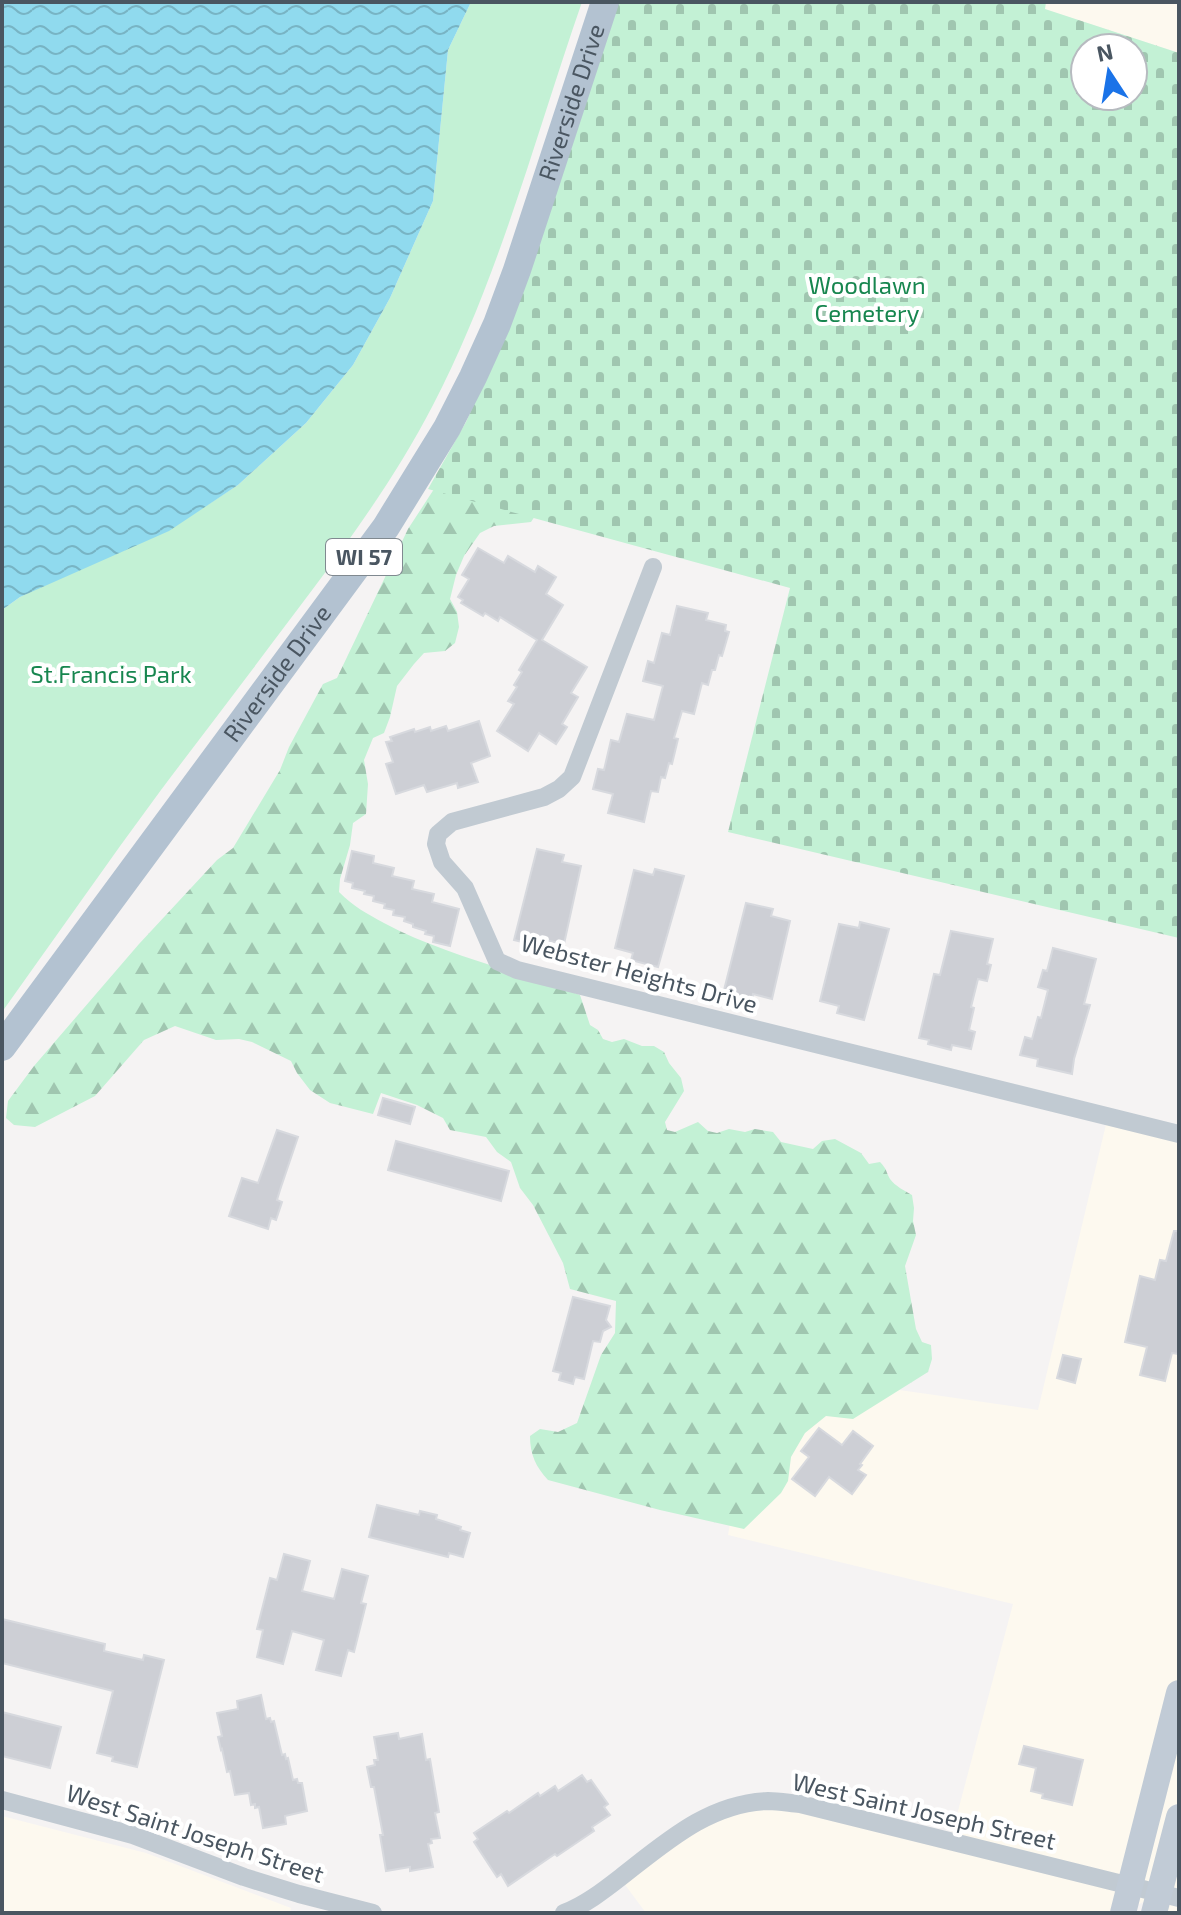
<svg xmlns="http://www.w3.org/2000/svg" width="1181" height="1915" viewBox="0 0 1181 1915" font-family="'Exo 2',sans-serif">
  <style>
    .commercial { fill: #fdf9ef }
    .forest { fill: url(#forest-firs) }
    .cemetery { fill: url(#cemetery-stones); fill-rule: evenodd }
    .park { fill: #c3f1d5 }
    .water { fill: url(#water-waves) }
    .building { fill: #cdcfd5; stroke: #d7d9de; stroke-width: 2 }
    .lines { fill: none; stroke-linecap: round; stroke-linejoin: round }
    .street { stroke: #c1cad2; stroke-width: 18 }
    .secondary { stroke: #c1cbd6; stroke-width: 26 }
    .primary { stroke: #b3c2d1; stroke-width: 28 }
    .labels { text-anchor: middle; stroke-width: 8; stroke-linejoin: round; paint-order: stroke }
    .shield { fill: #fff; stroke: #808990; stroke-width: 2 }
    .shield-label { font-size: 22px; font-weight: bold; fill: #4a5661 }
    .street-label { font-size: 24px; fill: #4a5661; stroke: #fff }
    .park-label { font-size: 24px; fill: #17864f; stroke: #fff }
  </style>
  <defs>
    <pattern id="forest-firs" width="22" height="20" patternUnits="userSpaceOnUse" patternTransform="scale(2)"><rect width="22" height="20" fill="#c3f1d5"/><path d="M5 1l3.5 6h-7zM16 11l3.5 6h-7z" fill="#a0c6b0"/></pattern>
    <pattern id="cemetery-stones" width="16" height="16" patternUnits="userSpaceOnUse" patternTransform="scale(2)"><rect width="16" height="16" fill="#c3f1d5"/><path d="M2 7V4a2 2 0 0 1 4 0v3zM10 15v-3a2 2 0 0 1 4 0v3z" fill="#a0c6b0"/></pattern>
    <pattern id="water-waves" width="16" height="10" patternUnits="userSpaceOnUse" patternTransform="scale(2)"><rect width="16" height="10" fill="#90daee"/><path d="M0 5q4-4 8 0t8 0" fill="none" stroke="#78b4c4"/></pattern>
  </defs>
  <rect width="100%" height="100%" fill="#f5f3f3"/>
  <g class="commercial">
    <polygon points="1046,2 1179,2 1179,53 1044,9"/>
    <polygon points="1108,1116 1179,1134 1179,1913 1154,1913 1158,1894 1123,1913 646,1913 620,1878 676,1835 770,1801 950,1841 1013,1604 728,1535 735,1494 823,1379 1038,1410"/>
    <polygon points="2,1816 146,1853 291,1908 290,1913 2,1913"/>
  </g>
  <path class="forest" d="M451,463L539,510L531,522L494,526L480,533L464,556L456,575L450,599L457,612L459,627L455,643L445,651L424,653L414,664L397,686L390,717L384,733L373,738L364,760L368,784L366,814L353,823L350,845L340,879L339,892C354,907 366,913 384,923C446,956 515,970 580,995L590,1025L598,1030L603,1039L612,1042L624,1039L642,1046H654L664,1052L669,1063L681,1078L684,1091L665,1122L667,1130L675,1132L698,1122L708,1131L717,1133L729,1129L745,1132L755,1129L773,1132L781,1142L813,1149L822,1141L835,1139L861,1153L869,1164L880,1162C887,1169 886,1172 890,1179C895,1186 905,1191 912,1195L914,1208L913,1221L916,1235L905,1266L916,1329L922,1342L931,1345L932,1359L928,1372L853,1419L826,1416L805,1433L791,1457L788,1481L781,1493L744,1529L660,1510L548,1480C536,1467 530,1455 530,1436L540,1429L558,1432L577,1423L601,1355L615,1333L616,1301L570,1289L563,1263L533,1205L520,1188L511,1162L497,1152L486,1137L450,1130L443,1118L417,1105L381,1093L373,1114L330,1103L310,1090L297,1073L291,1061L252,1042L239,1039L216,1040L175,1026L144,1040L95,1096L35,1127L14,1125L6,1118L8,1101L34,1066L139,944L217,860L233,848L280,770L289,747L323,684L337,678L408,529Z"/>
  <path class="cemetery" d="M617,2H1046L1045,9L1179,53V938L728,832L790,588L428,489L466,422L505,334ZM1085,48H1133V96H1085Z"/>
  <path class="park" d="M471,2H582C535,137 499,278 433,405C384,500 316,584 252,670C222,710 191,750 161,790C107,863 55,938 2,1012V610L20,597L209,504L238,485L306,423L353,365L390,298L433,201L448,50Z"/>
  <polygon class="water" points="2,2 471,2 448,50 433,201 390,298 353,365 306,423 238,485 169,531 20,597 2,610"/>
  <g class="building">
    <polygon points="478,548 504,563 508,556 535,572 538,566 556,577 546,594 563,605 542,640 587,667 571,693 578,697 562,724 567,727 556,744 539,733 528,751 497,731 514,704 508,701 517,687 514,685 522,672 519,670 537,640 500,617 498,621 485,613 483,616 461,603 463,600 458,597 469,579 462,575"/>
    <polygon points="677,606 708,613 706,620 726,625 725,631 729,632 722,656 719,655 715,670 712,670 708,685 702,683 694,714 682,711 674,738 678,739 672,764 669,763 665,778 661,777 658,792 651,791 644,822 608,813 613,794 593,789 598,769 604,770 611,740 619,742 627,714 654,720 663,686 643,681 648,661 654,663 662,633 670,635"/>
    <polygon points="479,721 490,756 471,763 478,782 458,788 457,783 427,792 424,785 396,794 386,764 393,762 386,742 392,741 390,737 414,729 415,732 430,727 431,731 446,726 448,731"/>
    <polygon points="537,849 564,855 562,862 581,866 564,944 545,940 543,947 514,940"/>
    <polygon points="352,851 374,856 373,863 394,868 392,876 414,881 412,889 434,894 432,902 459,909 450,946 433,942 434,936 425,934 426,931 413,927 413,924 404,921 405,917 393,915 394,910 384,908 385,904 373,901 374,896 364,894 365,891 352,888 353,883 345,881"/>
    <polygon points="655,869 684,876 658,967 631,960 633,953 615,948 634,870 653,875"/>
    <polygon points="746,903 773,909 771,916 790,921 772,999 753,994 752,1001 723,994"/>
    <polygon points="860,922 889,929 864,1020 837,1013 839,1006 820,1001 839,924 859,928"/>
    <polygon points="951,931 993,939 987,964 991,965 987,981 978,979 971,1007 974,1008 969,1030 975,1032 971,1049 952,1045 951,1050 928,1044 929,1040 919,1038 934,974 940,975"/>
    <polygon points="1053,948 1096,959 1084,1004 1090,1005 1074,1059 1072,1074 1037,1066 1038,1059 1020,1055 1025,1037 1032,1039 1038,1017 1041,1018 1048,990 1038,987 1043,970 1047,971"/>
    <polygon points="383,1098 415,1107 410,1124 378,1115"/>
    <polygon points="277,1130 298,1137 280,1190 277,1200 282,1202 276,1220 271,1218 268,1229 229,1216 242,1178 258,1183"/>
    <polygon points="396,1141 509,1171 501,1201 388,1170"/>
    <polygon points="1174,1231 1179,1231 1179,1354 1172,1353 1165,1381 1140,1375 1147,1347 1125,1342 1140,1276 1155,1280 1160,1260 1166,1261"/>
    <polygon points="573,1297 610,1306 606,1320 611,1327 603,1331 600,1342 593,1341 584,1379 575,1377 573,1384 559,1380 561,1373 553,1371"/>
    <polygon points="1063,1355 1081,1359 1075,1383 1057,1378"/>
    <polygon points="819,1428 842,1445 853,1431 873,1446 860,1464 862,1465 858,1470 866,1475 852,1494 829,1477 815,1496 792,1479 809,1457 801,1451"/>
    <polygon points="377,1505 419,1515 420,1511 437,1515 436,1519 461,1527 460,1530 470,1533 463,1557 449,1553 448,1557 369,1537"/>
    <polygon points="284,1554 310,1561 302,1591 334,1599 342,1569 368,1576 361,1603 366,1604 354,1652 348,1650 341,1676 316,1670 324,1640 292,1631 283,1664 257,1657 263,1630 257,1629 270,1578 277,1580"/>
    <polygon points="2,1619 105,1644 104,1651 143,1660 144,1655 164,1660 137,1767 112,1761 113,1757 97,1753 113,1691 2,1663"/>
    <polygon points="261,1695 266,1719 270,1718 271,1722 274,1721 282,1755 285,1754 286,1759 288,1758 293,1780 297,1779 298,1783 302,1783 307,1811 285,1816 286,1824 263,1828 259,1807 255,1808 255,1804 251,1805 249,1793 235,1795 230,1771 227,1772 222,1749 221,1750 218,1737 222,1736 217,1713 238,1709 237,1701"/>
    <polygon points="2,1712 61,1727 50,1768 2,1756"/>
    <polygon points="398,1733 399,1739 422,1734 426,1760 430,1759 439,1812 435,1813 440,1838 431,1839 432,1843 428,1844 433,1867 410,1871 410,1867 386,1871 380,1835 383,1835 374,1787 371,1787 367,1767 375,1765 374,1760 378,1760 374,1737"/>
    <polygon points="1024,1746 1083,1760 1072,1805 1042,1798 1043,1794 1031,1791 1036,1768 1019,1764"/>
    <polygon points="582,1775 587,1782 591,1780 608,1804 604,1807 610,1815 592,1827 594,1831 557,1856 555,1854 508,1886 501,1874 497,1877 474,1842 478,1839 474,1833 507,1811 509,1813 538,1793 540,1796 555,1786 558,1791"/>
  </g>
  <g class="lines">
    <g class="street">
      <polyline points="653,567 572,777 559,789 544,797 452,822 438,834 436,844 442,862 465,888 497,961 517,970 1179,1134"/>
      <polyline points="2,1800 133,1835 244,1877 299,1894 373,1913"/>
      <path d="M564,1913C585,1905 603,1891 621,1877C666,1842 709,1803 768,1801C779,1801 789,1803 800,1804L1179,1898"/>
    </g>
    <g class="secondary">
      <polyline points="1123,1913 1179,1693"/>
      <polyline points="1154,1913 1179,1817"/>
    </g>
    <path class="primary" id="s1" d="M2,1047L386,527L447,428L473,377L497,324L517,270L605,2"/>
  </g>
  <g class="labels">
    <rect class="shield" x="326" y="539" width="76" height="36" rx="6"/>
    <g class="shield-label">
      <text x="364" y="565">WI 57</text>
    </g>
    <g class="street-label">
      <text dy="8" stroke="none"><textPath href="#s1" startOffset="1112">Riverside Drive</textPath></text>
      <text dy="8" stroke="none"><textPath href="#s1" startOffset="464">Riverside Drive</textPath></text>
      <text transform="translate(639 974) rotate(15)" y="8">Webster Heights Drive</text>
      <text transform="translate(924 1812) rotate(13)" y="8">West Saint Joseph Street</text>
      <text transform="translate(195 1834) rotate(18)" y="8">West Saint Joseph Street</text>
    </g>
    <g class="park-label">
      <text x="867" y="294">Woodlawn<tspan x="867" dy="28">Cemetery</tspan></text>
      <text x="111" y="683">St.Francis Park</text>
    </g>
  </g>
  <rect width="1181" height="1915" fill="none" stroke="#4a5661" stroke-width="8"/>
  <g transform="translate(1109 72) rotate(348)"><circle r="38" fill="#ffffff" stroke="#b7bbc0" stroke-width="2"/>
  <path d="M0-6L14 30L0 20L-14 30Z" fill="#1a73e8"/>
  <text y="-12" font-size="22" font-weight="bold" text-anchor="middle" fill="#4a5661">N</text>
  </g>
</svg>
